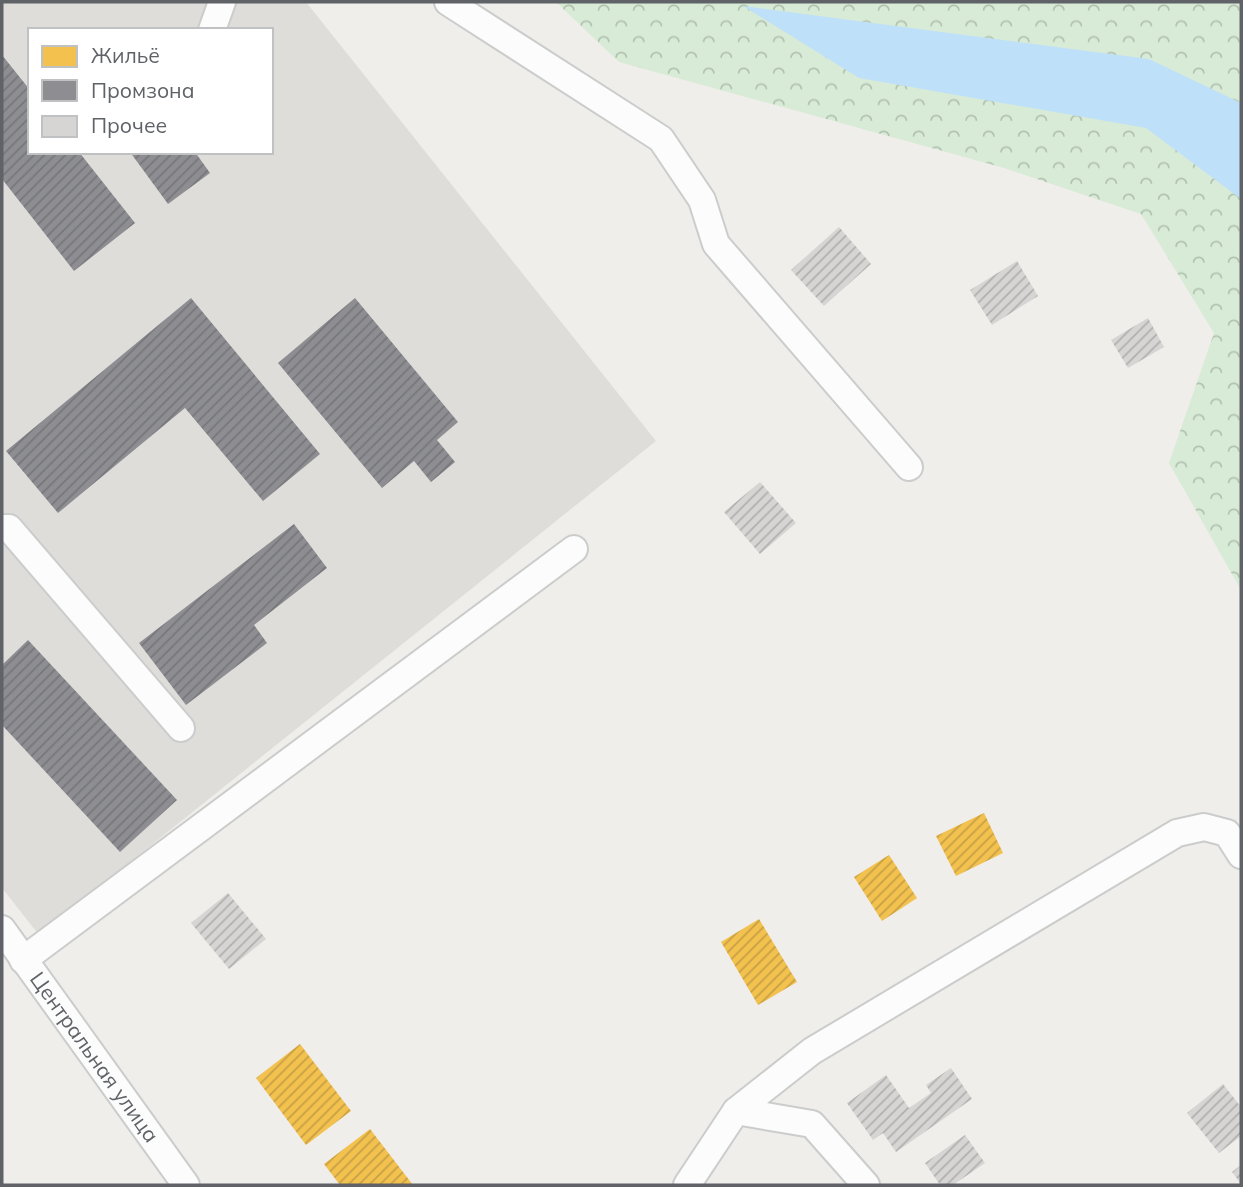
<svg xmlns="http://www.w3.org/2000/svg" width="1243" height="1187" viewBox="0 0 1243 1187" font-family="Mulish,sans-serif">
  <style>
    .industrial { fill: #dfddda; fill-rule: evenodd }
    .forest { fill: url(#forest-crowns) }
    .water { fill: #bfe0f9 }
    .homes { fill: url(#homes-hatch) }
    .industry { fill: url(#industry-hatch) }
    .building { fill: url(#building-hatch) }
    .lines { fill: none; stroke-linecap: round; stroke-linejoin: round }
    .minor-casing { stroke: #cbcccc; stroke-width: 30 }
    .minor { stroke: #fdfcfc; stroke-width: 26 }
    .labels { text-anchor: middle; stroke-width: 7; stroke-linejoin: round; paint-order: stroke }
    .street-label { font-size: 21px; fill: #5f6368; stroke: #fff }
  </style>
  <defs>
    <pattern id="forest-crowns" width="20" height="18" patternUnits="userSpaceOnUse" patternTransform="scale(1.75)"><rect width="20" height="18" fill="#d8ebd6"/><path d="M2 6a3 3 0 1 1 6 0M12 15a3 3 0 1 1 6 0" fill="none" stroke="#b2c2b1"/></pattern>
    <pattern id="homes-hatch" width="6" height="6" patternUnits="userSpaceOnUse" patternTransform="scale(1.75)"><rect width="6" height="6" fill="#f2c14e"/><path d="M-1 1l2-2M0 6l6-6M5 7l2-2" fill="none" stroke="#c7a045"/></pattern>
    <pattern id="industry-hatch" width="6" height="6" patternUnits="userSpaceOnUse" patternTransform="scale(1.75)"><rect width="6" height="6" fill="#8d8d92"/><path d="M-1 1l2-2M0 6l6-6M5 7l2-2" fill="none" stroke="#76777b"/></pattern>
    <pattern id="building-hatch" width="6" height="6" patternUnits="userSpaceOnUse" patternTransform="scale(1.75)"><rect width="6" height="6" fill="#d6d5d3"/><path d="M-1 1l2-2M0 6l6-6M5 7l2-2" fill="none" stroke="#b1b0af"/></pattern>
  </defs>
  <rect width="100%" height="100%" fill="#efeeea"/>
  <path class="industrial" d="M2,2H306L656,441L39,935L2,888ZM30,30H271V152H30Z"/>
  <polygon class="forest" points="556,2 1241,2 1241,590 1169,463 1214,333 1141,214 1004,168 619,62"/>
  <polygon class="water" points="743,6 1149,59 1241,103 1241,199 1146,128 859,78"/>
  <g class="homes">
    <polygon points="984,813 1003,853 956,876 936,836"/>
    <polygon points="889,855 917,898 882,921 854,877"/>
    <polygon points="759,919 797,982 758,1005 721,942"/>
    <polygon points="300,1044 351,1111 306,1145 256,1078"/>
    <polygon points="370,1129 413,1185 340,1185 324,1164"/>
  </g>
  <g class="industry">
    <polygon points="2,55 30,90 30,152 79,152 135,223 74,271 2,179"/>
    <polygon points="130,152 195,152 210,173 168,204"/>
    <polygon points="191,298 320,454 263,501 185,408 58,513 6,451"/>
    <polygon points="355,298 458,422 437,440 455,462 431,482 414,461 382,488 278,363"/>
    <polygon points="294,524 327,568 254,625 267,643 186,705 139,643"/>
    <polygon points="28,640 177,800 120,852 2,725 2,665"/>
  </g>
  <g class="building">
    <polygon points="839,227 871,264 824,306 791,270"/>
    <polygon points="1017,261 1038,296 992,325 970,290"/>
    <polygon points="1148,318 1164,347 1128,368 1111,340"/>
    <polygon points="760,482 796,523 760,554 724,512"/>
    <polygon points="228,893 266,939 229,969 191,923"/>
    <polygon points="951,1068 972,1099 896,1152 883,1133 873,1140 847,1103 886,1075 909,1108 931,1093 926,1085"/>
    <polygon points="1223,1084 1241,1107 1241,1136 1219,1153 1187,1113"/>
    <polygon points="965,1135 985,1163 953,1185 940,1185 925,1163"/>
    <polygon points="1241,1165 1241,1184 1232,1172"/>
  </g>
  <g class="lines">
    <defs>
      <g id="minor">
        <polyline points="448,2 661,139 702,200 716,244 909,467"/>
        <polyline points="212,30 222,2"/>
        <polyline points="2,528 9,528 181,728"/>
        <path id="s1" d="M2,929L186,1185"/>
        <polyline points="23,960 574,549"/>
        <polyline points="736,1111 812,1124 866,1185"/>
        <polyline points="687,1185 736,1111 812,1051 1177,833 1204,827 1227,833 1241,855"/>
      </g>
    </defs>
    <use href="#minor" class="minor-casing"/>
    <use href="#minor" class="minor"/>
  </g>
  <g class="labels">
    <g class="street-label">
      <text dy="7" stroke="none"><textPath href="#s1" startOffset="158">Центральная улица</textPath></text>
    </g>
  </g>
  <rect width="1243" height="1187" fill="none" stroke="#5f6368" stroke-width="7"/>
  <rect x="28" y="28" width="245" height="126" fill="#ffffff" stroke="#bfc1c3" stroke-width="2"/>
  <rect x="42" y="46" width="35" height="21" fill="#f2c14e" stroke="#bfc1c3" stroke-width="2"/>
  <text x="91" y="63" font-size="21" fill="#5f6368">Жильё</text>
  <rect x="42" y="80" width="35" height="21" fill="#8d8d92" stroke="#bfc1c3" stroke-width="2"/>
  <text x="91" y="98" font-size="21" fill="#5f6368">Промзона</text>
  <rect x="42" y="116" width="35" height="21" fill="#d6d5d3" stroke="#bfc1c3" stroke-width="2"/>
  <text x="91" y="133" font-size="21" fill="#5f6368">Прочее</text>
</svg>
